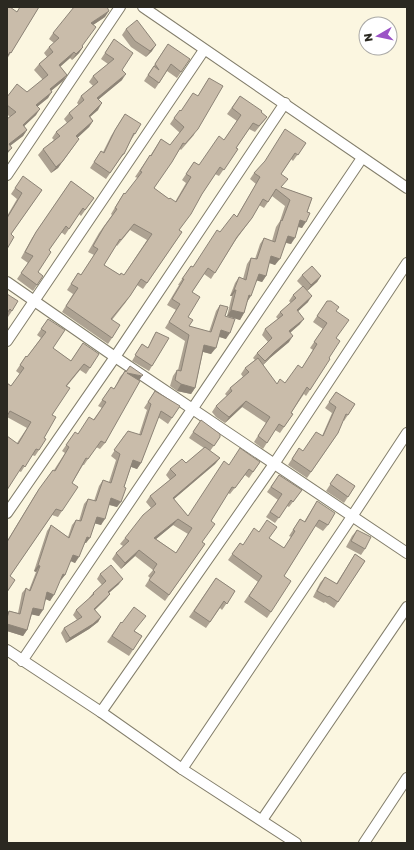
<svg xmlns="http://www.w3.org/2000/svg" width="414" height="850" viewBox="0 0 414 850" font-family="'Golos Text',sans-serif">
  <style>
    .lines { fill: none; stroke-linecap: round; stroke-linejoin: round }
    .minor-casing { stroke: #837e6b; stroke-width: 12 }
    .minor { stroke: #fff; stroke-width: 10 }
    .wall { fill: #ada292; fill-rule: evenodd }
    .shaded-wall { fill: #8d8477 }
    .building { fill: #c9bcaa; stroke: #8d8477; fill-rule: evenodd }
  </style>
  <rect width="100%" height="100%" fill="#fbf6e0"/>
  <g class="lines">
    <defs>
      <g id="minor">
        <polyline points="143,7 407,188"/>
        <polyline points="7,175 120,7"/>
        <polyline points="7,282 115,357 407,553"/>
        <polyline points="7,341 204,50"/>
        <polyline points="7,513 115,357 285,103"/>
        <polyline points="7,650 101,712 182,769 296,843"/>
        <polyline points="22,661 362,158"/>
        <polyline points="101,712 274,464 407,263"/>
        <polyline points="182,769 353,515 407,433"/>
        <polyline points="262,820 407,607"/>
        <polyline points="364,843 407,778"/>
      </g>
    </defs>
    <use href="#minor" class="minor-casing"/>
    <use href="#minor" class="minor"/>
  </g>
  <g class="wall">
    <polygon points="7,7 17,12 20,7 39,7 7,59"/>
    <polygon points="105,17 93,25 82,46 83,47 79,53 72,60 70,58 60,67 67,75 63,81 51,91 48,98 38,106 36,115 24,126 27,130 23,136 10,146 7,154 10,117 7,114 7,97 27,92 43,80 34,70 39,64 47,57 44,53 49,47 54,43 49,39 53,33"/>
    <polygon points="126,29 152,51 146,57 131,47 122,35"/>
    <polygon points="114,39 122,70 122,80 99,99 98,110 90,117 93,121 89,127 77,138 58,168 51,173 38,155 43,149 54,140 52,138 56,132 67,123 64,119 69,113 79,105 77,103 81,96 93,86 89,82 93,76 108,64 101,59"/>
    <polygon points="164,50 190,59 177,78 167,71 155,89 144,81"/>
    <path d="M209,78L194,135L181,150L180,149L154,188L169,199L175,202L186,183L182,180L194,162L199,165L224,140L237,121L227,114L240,96L267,117L255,132L249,129L236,148L238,149L219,176L215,174L202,194L179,230L182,232L143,289L137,285L126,302L112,320V338L108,344L62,312L73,294L67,290L78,273L81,275L94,255L88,252L99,233L112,215L111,214L120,199L124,193L125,194L138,178L135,177L150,155V156L161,139L170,145L180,133L170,124L174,118L181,111L198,96ZM130,230L147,240L124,275H120L104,265L116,245L117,246Z"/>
    <polygon points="125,114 135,134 131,140 124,154 119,160 106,179 90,168 101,151 103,152 111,136"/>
    <polygon points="306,143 293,161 291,159 281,174 281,187 312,198 302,228 298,227 291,244 286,243 275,265 269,263 266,276 262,282 257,280 247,302 244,313 240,320 227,316 232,296 230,296 235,283 239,277 243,279 247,264 251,258 255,259 260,244 264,238 272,241 276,227 280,221 285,206 272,196 264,208 259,205 252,218 235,241 211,279 204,274 192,292 188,317 189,326 209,332 216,311 220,305 225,316 226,339 219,337 211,354 203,352 195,388 191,394 177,391 170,386 173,376 177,370 178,370 185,341 165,328 176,310 167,305 179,285 178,285 191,266 193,267 220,232 237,216 256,184 250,179 254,173"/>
    <polygon points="71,181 94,198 81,216 79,214 65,235 61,232 49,250 38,272 43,276 33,291 17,279 28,263 21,258 32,238"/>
    <polygon points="15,188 42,190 11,234 7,249 7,216 17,199 11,194"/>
    <polygon points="302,275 321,276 317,282 307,291 308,302 298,311 300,324 290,333 289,342 270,358 263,365 276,384 285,383 302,368 313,350 310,348 323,329 313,322 327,301 336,311 336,338 329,358 310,390 306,396 304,394 291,413 293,414 280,433 275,430 263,449 254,442 266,423 242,407 225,423 216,417 212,412 216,406 227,396 225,394 230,388 243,377 241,374 245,368 255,360 253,358 257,353 268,342 262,335 265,329 278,319 276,317 280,312 291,303 289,301 293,295 303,287 297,281"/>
    <polygon points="7,294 12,311 8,317 7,316"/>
    <polygon points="48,319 53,348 71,361 83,343 90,368 86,374 80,370 67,386 52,415 44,438 39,450 35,456 32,455 21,472 19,471 17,443 27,428 7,417 7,383 11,386 20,374 16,371 26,356 27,357 41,338 37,335"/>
    <polygon points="156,332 152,366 149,371 132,361 142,344 148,348 153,337"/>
    <polygon points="130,366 139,380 105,443 100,449 96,447 84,465 83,465 72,483 62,511 58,517 52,515 10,576 7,592 7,541 35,495 53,470 54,470 65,453 62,451 71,438 78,434 93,420 102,408 98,406 111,387 114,389 120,377 125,371 125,372"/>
    <polygon points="155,391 172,418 168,424 158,417 141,463 137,469 131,467 117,507 109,505 101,525 95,523 86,543 85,543 75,563 70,561 65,575 61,580 60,580 50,601 46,599 39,616 32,614 27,630 23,636 7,631 7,614 9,611 18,613 22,593 26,588 29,590 36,572 34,571 47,531 51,525 68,537 72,525 76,520 79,521 84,504 88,499 94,501 99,486 103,480 109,482 116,460 111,456 124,436 139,435 147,410 144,408"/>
    <polygon points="336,392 355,404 344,421 343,420 338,433 307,478 288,465 299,448 303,451 322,436 332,413 325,408"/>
    <path d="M201,420L220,437L210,451L220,458L215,464L174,499L188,516L228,465L260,462L249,478L245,475L230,494L228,493L211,521L202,542L205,544L165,601L145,586L150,578L148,576L153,570L135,556L121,569L112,559L116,553L123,546L120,544L125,538L151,508L146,502L150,496L170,480L166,475L170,469L186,463L204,448L189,438ZM173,525L188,534L176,553L156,539Z"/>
    <polygon points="337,474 355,486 344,503 326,491"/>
    <polygon points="279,475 302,490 289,507 287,506 275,523 266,517 278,500 267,492"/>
    <polygon points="317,501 328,525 323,531 315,526 284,576 271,612 267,618 244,602 258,582 228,560 240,543 243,545 269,538 284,548 291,537 289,536 300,519 304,522"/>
    <polygon points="357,530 365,549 361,555 346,547 352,536"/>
    <polygon points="355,554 365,561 334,608 325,602 324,603 313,597 320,583 325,577 336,584"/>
    <polygon points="100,574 119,584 109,593 110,594 106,599 95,610 101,617 98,622 89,629 66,643 61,633 64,628 77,620 73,615 76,610 90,598 89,598 93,593 102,585 97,579"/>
    <polygon points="216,578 235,591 222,610 220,608 206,628 189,617"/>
    <polygon points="121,622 142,636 129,656 107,642"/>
  </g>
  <g class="shaded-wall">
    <polygon points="109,11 105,17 87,29 91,23"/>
    <polygon points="156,45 152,51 146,57 150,51"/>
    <polygon points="83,47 79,53 72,60 76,54"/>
    <polygon points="74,52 70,58 55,71 59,65"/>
    <polygon points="126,74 122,80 93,104 97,98"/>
    <polygon points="67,75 63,81 46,95 50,89"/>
    <polygon points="52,92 48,98 32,111 36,105"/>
    <polygon points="102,103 98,110 84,122 89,116"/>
    <polygon points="40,109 36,115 19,131 23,125"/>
    <polygon points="93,121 89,127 72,143 76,136"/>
    <polygon points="27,130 23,136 7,148 9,144"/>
    <polygon points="79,139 58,168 51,173 56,167"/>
    <polygon points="12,148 7,154 7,152"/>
    <polygon points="300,220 306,222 302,228 296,226"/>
    <polygon points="288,236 295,238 291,244 284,242"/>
    <polygon points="271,256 280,259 275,265 267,262"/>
    <polygon points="259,274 266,276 262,282 255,280"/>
    <polygon points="321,276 317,282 307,291 311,285"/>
    <polygon points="234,290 236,290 232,296 230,296"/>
    <polygon points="249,295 251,296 247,302"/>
    <polygon points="312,296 308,302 293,316 297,310"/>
    <polygon points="231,310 244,313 240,320 227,316"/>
    <polygon points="304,319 300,324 285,337 289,331"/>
    <polygon points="221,330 230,333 226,339 217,336"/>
    <polygon points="293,336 289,342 270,358 261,367 274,352"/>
    <polygon points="204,345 216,348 211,354 200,351"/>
    <polygon points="127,373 142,376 138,382"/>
    <polygon points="181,384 195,388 191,394 177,391"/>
    <polygon points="246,401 242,407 225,423 229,417"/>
    <polygon points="220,458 215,464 168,504 173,498"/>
    <polygon points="133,460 141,463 137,469 129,466"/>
    <polygon points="111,498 121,502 117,507 107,504"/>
    <polygon points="97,517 105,519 101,525 93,523"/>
    <polygon points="178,519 173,525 150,544 154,538"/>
    <polygon points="87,537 90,538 86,543 83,542"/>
    <polygon points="139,550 135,556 121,569 125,563"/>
    <polygon points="73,555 79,557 75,563 69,560"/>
    <polygon points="38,565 40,566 36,572 34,571"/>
    <polygon points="63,574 65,575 61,580 59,579"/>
    <polygon points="123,579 119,584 104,597 108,592"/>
    <polygon points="47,592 54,595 50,601 43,598"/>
    <polygon points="110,594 106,599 90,614 94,609"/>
    <polygon points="33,608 43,610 39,616 29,614"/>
    <polygon points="101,617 98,622 89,629 66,643 70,638"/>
    <polygon points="7,624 27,630 23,636 7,631"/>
  </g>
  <g class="building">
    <polygon points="7,7 10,7 17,12 20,7 39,7 11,53 10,52 7,57"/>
    <polygon points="74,7 107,7 109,11 91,23 96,27 82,46 83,47 76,54 74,52 59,65 67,75 50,89 52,92 36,105 40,109 23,125 27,130 9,144 12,148 7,152 7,119 16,112 7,105 7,97 17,84 27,92 48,75 39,64 53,52 49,47 59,38 53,33"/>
    <polygon points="137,20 156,45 150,51 135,41 126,29"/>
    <polygon points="114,39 133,53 122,70 126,74 97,98 102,103 89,116 93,121 76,136 79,139 62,162 56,167 43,149 60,136 56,132 73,118 69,113 84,100 81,96 98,82 93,76 114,59 105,53"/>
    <polygon points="168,44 190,59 181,72 171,64 159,83 148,75 154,66 159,70 155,64"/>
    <path d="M209,78L223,86L198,129L185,144L183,143L172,162L154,188L169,199L170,198L176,202L191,177L186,174L194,162L199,165L219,136L224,140L241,115L232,108L240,96L262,111L261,112L267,117L259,126L253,123L236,148L238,149L224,170L220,167L202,194L191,214L179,230L182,232L147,283L141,279L130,296L111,319L120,325L112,338L66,306L78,288L71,284L78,273L81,275L98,249L93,246L104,227L117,209L115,208L124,193L125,194L142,172L140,171L150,155L151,156L161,139L170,145L184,127L174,118L180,110L181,111L193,93L198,96ZM134,224L152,234L124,275L121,273L120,275L104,265L120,239L121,240Z"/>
    <polygon points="125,114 141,124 135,134 134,133 124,154 123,154 110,173 94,162 101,151 104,153 115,130"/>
    <polygon points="285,129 306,143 298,155 295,153 281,174 288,179 281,187 312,198 307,212 310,213 306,222 300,220 295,238 288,236 280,259 271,256 266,276 259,274 251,296 249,295 244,313 231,310 236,290 234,290 239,277 246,280 251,258 257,259 264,238 275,242 281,220 282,221 290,200 276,189 268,202 263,199 252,218 237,237 215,273 208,268 192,292 200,297 188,317 193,320 189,326 211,332 220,305 228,307 225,316 235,319 230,333 221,330 216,348 204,345 195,388 181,384 175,380 177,370 181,371 189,335 169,322 180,304 172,299 184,279 182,279 191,266 193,267 217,230 220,232 234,214 237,217 260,177 254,173 265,161"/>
    <polygon points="23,176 42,190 11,234 14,237 7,249 7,218 22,193 15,188"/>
    <polygon points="71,181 94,198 85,210 83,208 69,229 66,226 49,250 51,252 38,272 43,276 37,285 21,273 33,256 25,252 36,232"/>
    <polygon points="312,266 321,276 311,285 302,275"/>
    <polygon points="303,286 312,296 297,310 304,319 289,331 293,336 274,352 265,361 257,353 272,338 265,329 283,315 280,312 296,298 293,295"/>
    <polygon points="7,294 18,301 12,311 10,309 7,313"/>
    <polygon points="327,301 331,301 339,307 336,311 349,320 336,338 340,341 329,358 330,359 310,390 307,387 291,413 293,414 284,427 279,424 267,443 258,436 270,417 246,401 229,417 221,411 216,406 232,391 230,388 249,372 245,368 258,358 277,384 280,379 285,383 298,365 302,368 317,344 314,342 327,323 317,316"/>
    <polygon points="48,319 65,330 53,348 71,361 83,343 99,354 90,368 84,364 66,386 70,388 52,415 56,417 44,438 46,439 39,450 36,449 25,467 23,465 7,490 7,436 18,444 31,422 10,411 7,416 7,383 11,386 24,368 20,365 26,356 27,357 46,332 41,329"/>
    <polygon points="156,332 169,338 152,366 135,355 142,344 148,348"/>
    <polygon points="130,366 143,375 142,376 127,373 140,381 105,443 101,441 88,459 86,458 72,483 78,487 62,511 56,509 10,576 15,580 7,592 7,542 39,489 53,470 55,471 69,447 66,445 75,432 78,434 89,417 94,420 106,402 102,400 111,387 114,389 125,371 126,372"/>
    <polygon points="155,391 180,406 172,418 161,411 141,463 133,460 124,487 126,488 121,502 111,498 105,519 97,517 90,538 87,537 79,557 73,555 65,575 63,574 54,595 47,592 43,610 33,608 27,630 7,624 7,618 9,611 20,614 26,588 30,591 40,566 38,565 51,525 69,538 76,520 81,521 88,499 96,501 103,480 111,483 120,454 114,450 128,431 141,435 151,404 148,402"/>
    <polygon points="336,392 355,404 348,415 346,414 338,433 311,472 292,459 299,448 303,451 316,432 323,436 336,407 329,402"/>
    <polygon points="201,420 220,434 220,437 214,446 193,432"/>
    <path d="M205,447L220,458L173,498L188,516L224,461L229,465L240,448L260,462L253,472L249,469L235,488L232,487L211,521L215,524L202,542L205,544L169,595L149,580L155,572L153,570L157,564L139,550L125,563L116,553L129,541L125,538L143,515L156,504L150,496L176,475L170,469L182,459L186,463ZM178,519L192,528L176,553L154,538Z"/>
    <polygon points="337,474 355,486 348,497 330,484"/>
    <polygon points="279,475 302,490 293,502 291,500 279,518 270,512 282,494 271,487"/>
    <polygon points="317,501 335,513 328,525 319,520 284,576 291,581 271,612 249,596 262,576 232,554 240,543 243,545 254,528 259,532 267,520 277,527 269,538 284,548 295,531 293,530 300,519 305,522"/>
    <polygon points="357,530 371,537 365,549 351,541"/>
    <polygon points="355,554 365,561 338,602 329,596 328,597 317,591 325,577 337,584"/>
    <polygon points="111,565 123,579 108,592 110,594 94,609 101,617 93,624 70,638 64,628 82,617 76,610 94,594 93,593 106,581 100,574"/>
    <polygon points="216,578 235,591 227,604 224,601 210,622 194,611"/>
    <polygon points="134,607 146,616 134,631 142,636 133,650 112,636 121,622 122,623"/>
  </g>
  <rect width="414" height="850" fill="none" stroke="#2b2921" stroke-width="16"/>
  <g transform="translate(378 36) rotate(261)"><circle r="19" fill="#ffffff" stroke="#aaa9a6"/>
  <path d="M0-3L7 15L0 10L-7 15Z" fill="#9b52c6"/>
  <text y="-6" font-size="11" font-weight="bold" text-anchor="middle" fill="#2b2921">N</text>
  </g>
</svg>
